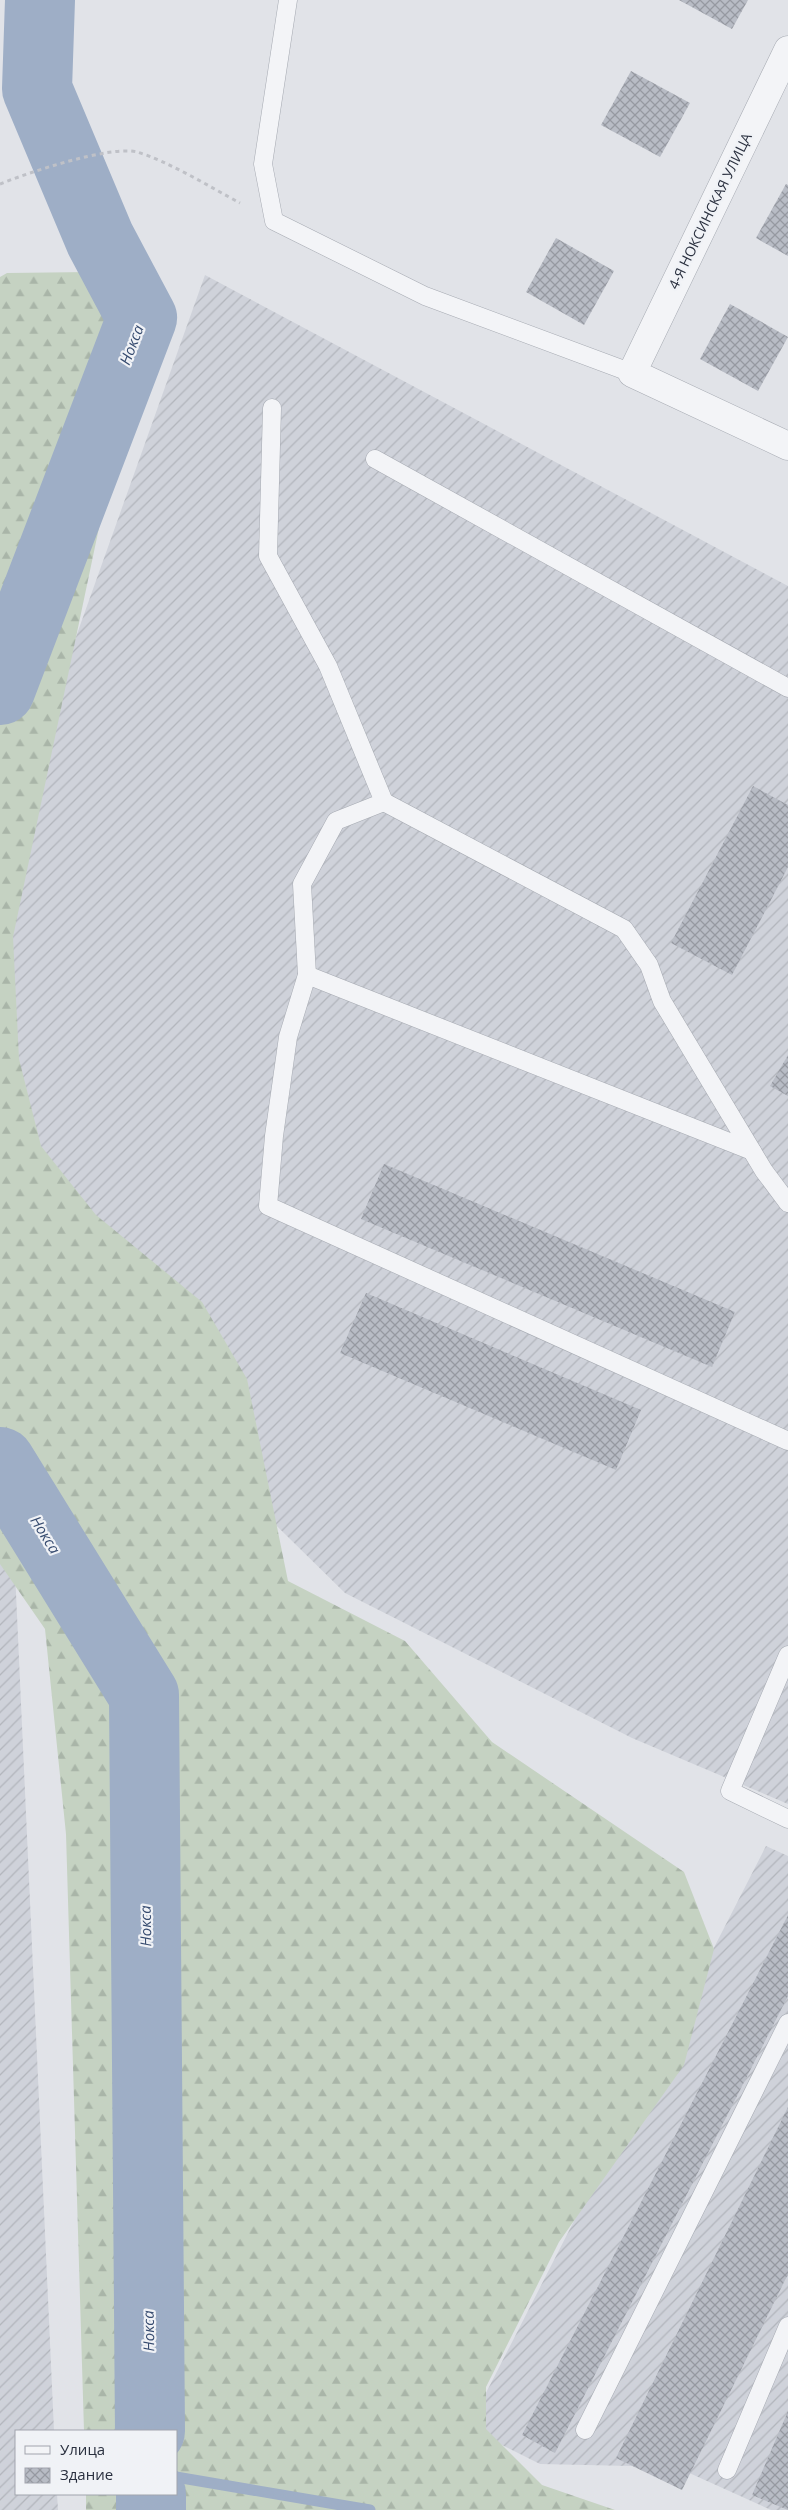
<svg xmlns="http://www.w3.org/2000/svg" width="788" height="2510" viewBox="0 0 788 2510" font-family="'Open Sans',sans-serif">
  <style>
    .industrial { fill: url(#industrial-furrows) }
    .forest { fill: url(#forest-firs) }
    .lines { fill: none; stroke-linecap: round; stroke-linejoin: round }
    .stream { stroke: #9eaec6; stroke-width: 11 }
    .river { stroke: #9eaec6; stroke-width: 70 }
    .building { fill: url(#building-cross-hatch) }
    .lane-casing { stroke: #a6aab2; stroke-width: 19 }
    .street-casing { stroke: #a6aab2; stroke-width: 29 }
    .path { stroke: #bfc1c7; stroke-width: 3; stroke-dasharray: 4 4; stroke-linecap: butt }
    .lane { stroke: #f3f4f7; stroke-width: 18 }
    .street { stroke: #f3f4f7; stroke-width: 28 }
    .labels { text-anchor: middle; stroke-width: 4.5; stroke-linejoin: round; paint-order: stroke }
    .street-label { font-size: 14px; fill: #2a303f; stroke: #f0f2f6 }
    .water-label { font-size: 15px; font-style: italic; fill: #374c70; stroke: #f0f2f6 }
  </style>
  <defs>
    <pattern id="industrial-furrows" width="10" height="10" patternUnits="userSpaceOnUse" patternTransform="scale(1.25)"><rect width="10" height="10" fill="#cfd2da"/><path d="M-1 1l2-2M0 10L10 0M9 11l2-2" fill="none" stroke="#b2b5bc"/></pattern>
    <pattern id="forest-firs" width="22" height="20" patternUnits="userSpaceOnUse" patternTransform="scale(1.25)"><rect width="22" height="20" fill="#c5d2c2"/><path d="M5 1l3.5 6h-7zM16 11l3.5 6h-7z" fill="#a9b5a8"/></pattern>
    <pattern id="building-cross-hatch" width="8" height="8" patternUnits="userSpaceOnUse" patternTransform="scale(1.25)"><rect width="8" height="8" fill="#b8bcc5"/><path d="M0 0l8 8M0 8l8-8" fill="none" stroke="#9699a1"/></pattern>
  </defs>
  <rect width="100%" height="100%" fill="#e1e3e8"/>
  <g class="industrial">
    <polygon points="205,275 788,586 788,1804 632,1738 345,1593 0,1254 0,850"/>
    <polygon points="0,1555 15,1571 54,2431 16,2431 16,2494 57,2494 58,2510 0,2510"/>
    <polygon points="766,1846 788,1856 788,2510 771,2510 676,2467 540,2464 468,2428"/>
  </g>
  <polygon class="forest" points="90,272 119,332 100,410 100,523 13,937 19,1059 41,1146 96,1215 202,1302 247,1379 288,1581 405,1641 492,1742 684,1872 714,1949 684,2065 559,2242 486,2387 486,2429 542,2485 615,2510 86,2510 86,2494 176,2494 176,2431 84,2431 66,1834 45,1629 0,1564 0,277 7,273"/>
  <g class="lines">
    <polyline class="stream" points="176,2477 370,2510"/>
    <g class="river">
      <polyline points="0,690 142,318 100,239 37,89 40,0"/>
      <polyline points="0,1462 144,1695 150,2431"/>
      <polyline points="151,2494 151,2510"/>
    </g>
  </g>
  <g class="building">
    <polygon points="679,0 748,0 732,29"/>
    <polygon points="631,71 690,103 660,157 601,125"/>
    <polygon points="786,184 788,185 788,256 756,238"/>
    <polygon points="556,238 614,271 584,325 526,292"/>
    <polygon points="730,304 788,337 758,391 700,359"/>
    <polygon points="753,786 788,805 788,867 732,975 671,943"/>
    <polygon points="788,1055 788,1096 770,1086"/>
    <polygon points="384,1164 735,1312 712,1367 361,1219"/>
    <polygon points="366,1293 641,1410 616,1470 340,1353"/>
    <polygon points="788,1915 788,1996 555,2453 522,2435"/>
    <polygon points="788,2107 788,2274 682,2490 616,2458"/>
    <polygon points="788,2411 788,2510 752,2495"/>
  </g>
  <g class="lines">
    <defs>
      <g id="lane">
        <polyline points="288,0 263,164 274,221 425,296 632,373"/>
        <polyline points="272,408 268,556 328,666 384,802 336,821 302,884 307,975 288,1037 274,1136 268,1206 788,1441"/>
        <polyline points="375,459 788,688"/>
        <polyline points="384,802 624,929 649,965 662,1001 764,1171 788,1203"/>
        <polyline points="307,975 752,1151"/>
        <polyline points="788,1655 730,1791 788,1819"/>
        <polyline points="585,2430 788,2023"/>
        <polyline points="727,2470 788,2326"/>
      </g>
      <polyline id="street" points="788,50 632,373 788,446"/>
    </defs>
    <use href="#lane" class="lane-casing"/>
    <use href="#street" class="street-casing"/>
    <path class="path" d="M0,184C27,173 110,145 137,152C168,161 210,187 240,203"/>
    <use href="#lane" class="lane"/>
    <use href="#street" class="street"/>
  </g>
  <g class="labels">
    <g class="street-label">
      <text transform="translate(710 211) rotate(-64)" y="5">4-Я НОКСИНСКАЯ УЛИЦА</text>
    </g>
    <g class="water-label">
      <text transform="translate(132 345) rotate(-69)" y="5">Нокса</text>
      <text transform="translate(45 1535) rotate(58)" y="5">Нокса</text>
      <text transform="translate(146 1926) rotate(-91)" y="5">Нокса</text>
      <text transform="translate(149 2331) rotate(-91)" y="5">Нокса</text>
    </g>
  </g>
  <rect x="15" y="2430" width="162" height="65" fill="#f0f2f6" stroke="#a1a4ad"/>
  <rect x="25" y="2446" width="25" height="8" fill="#f3f4f7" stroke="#a1a4ad"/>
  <text x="60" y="2455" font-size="15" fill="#2a303f">Улица</text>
  <rect x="25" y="2468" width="25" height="15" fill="url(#building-cross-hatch)" stroke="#a1a4ad"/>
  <text x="60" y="2480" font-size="15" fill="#2a303f">Здание</text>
</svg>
